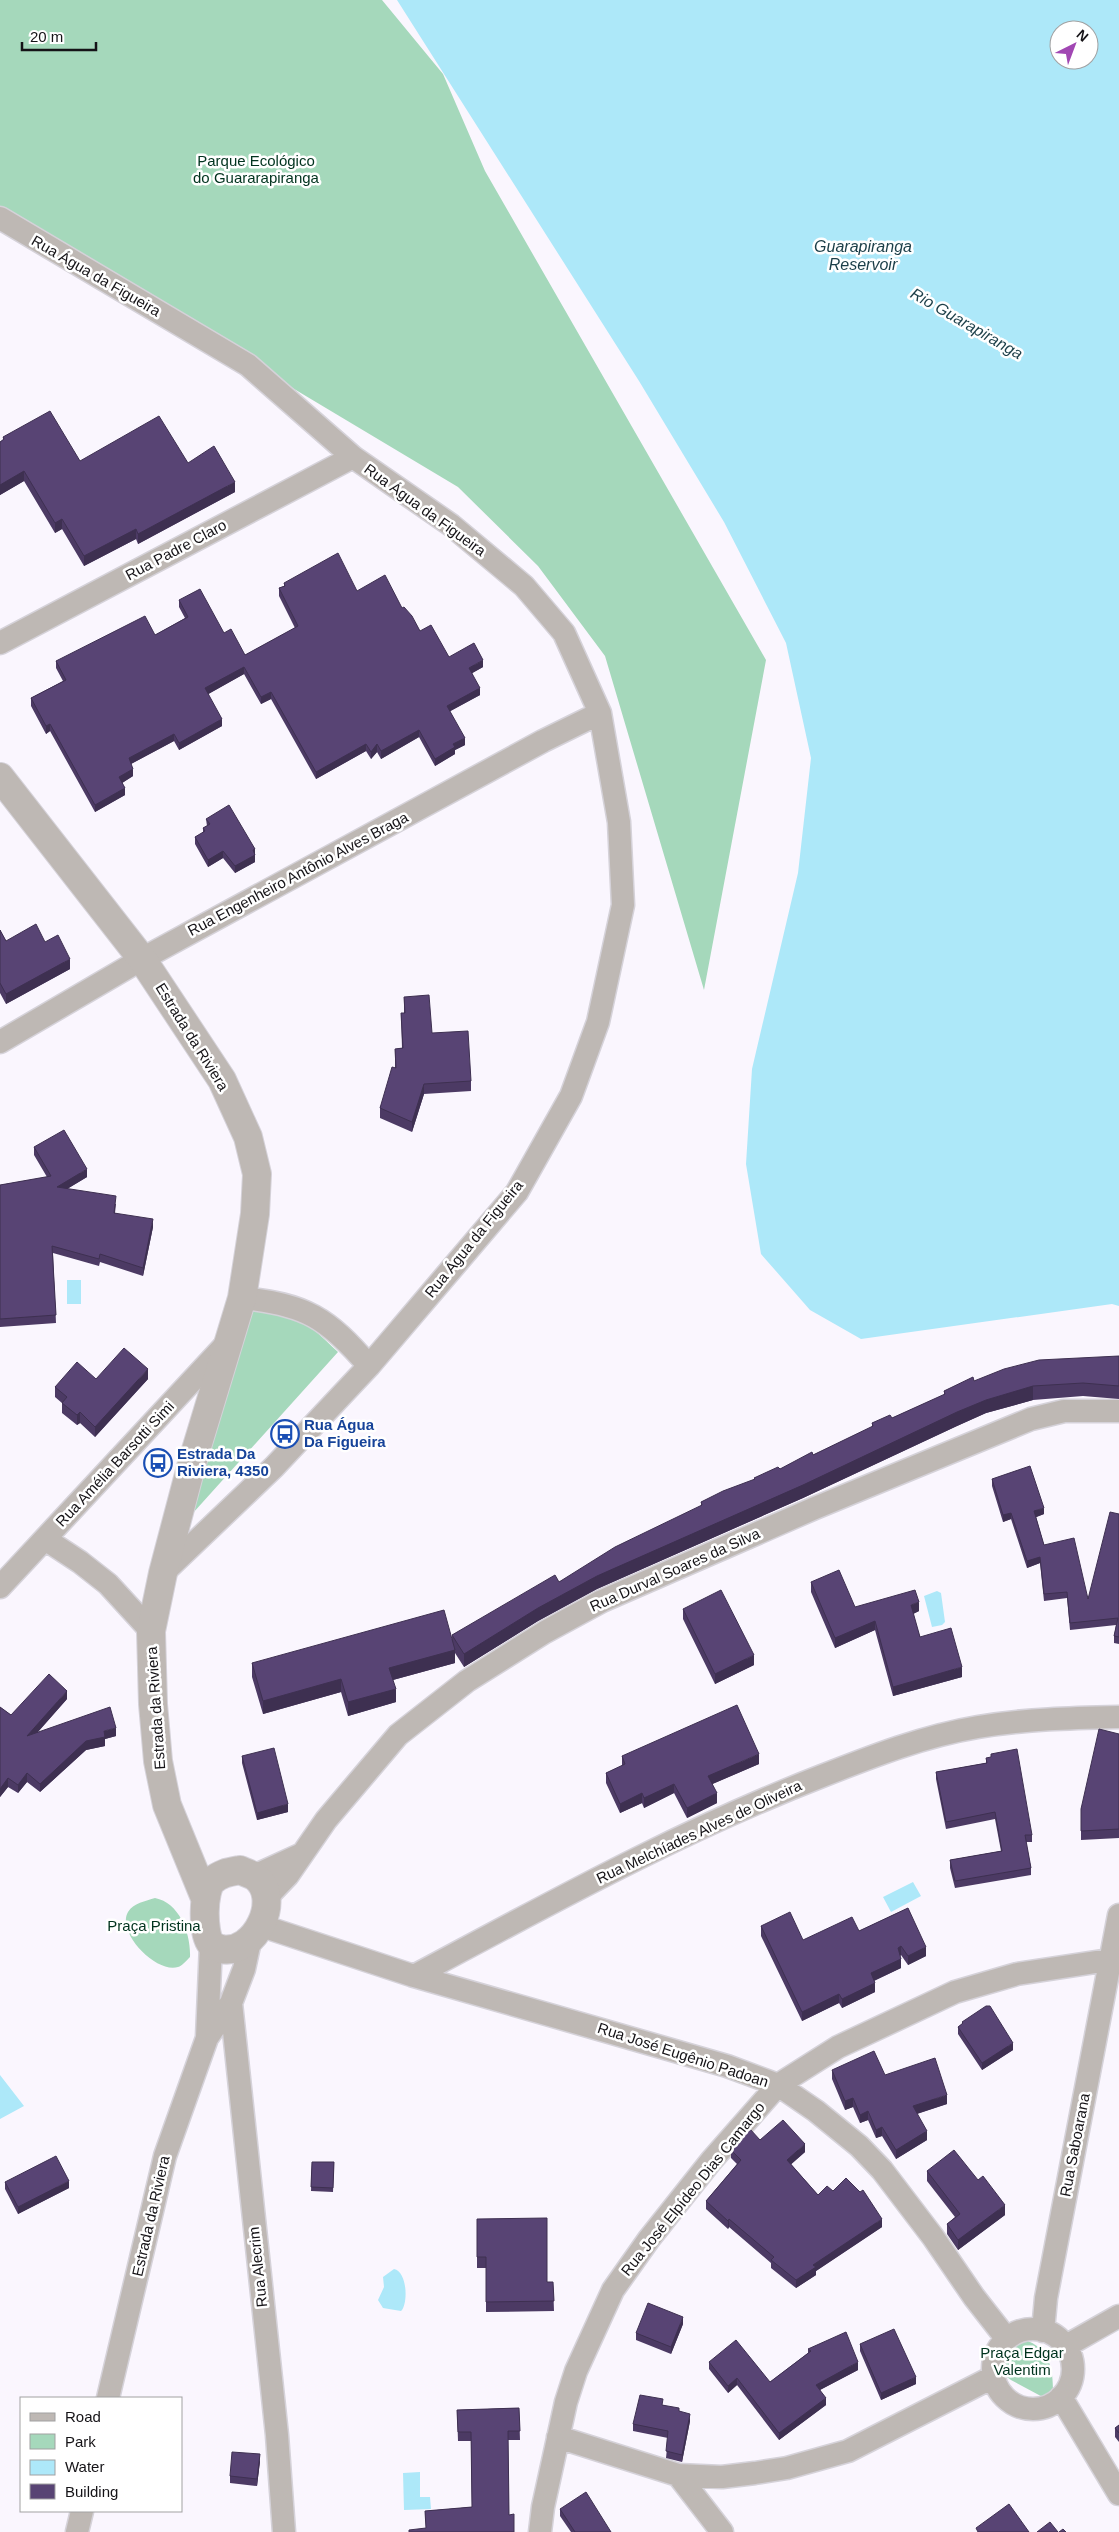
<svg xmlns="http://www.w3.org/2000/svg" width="1119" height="2532" viewBox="0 0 1119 2532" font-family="Helvetica,sans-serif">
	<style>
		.green { fill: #a5d8bb }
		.water { fill: #ade8f9; fill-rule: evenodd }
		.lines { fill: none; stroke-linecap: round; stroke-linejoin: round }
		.minor-casing { stroke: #d5d2d9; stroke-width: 25 }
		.tertiary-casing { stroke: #d5d2d9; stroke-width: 30 }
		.minor { stroke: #beb8b4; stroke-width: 22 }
		.tertiary { stroke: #beb8b4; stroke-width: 28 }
		.wall { fill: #4c3a64 }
		.shaded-wall { fill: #3e3051 }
		.building { fill: #584474; stroke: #3e3051 }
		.labels { text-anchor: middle; stroke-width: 5; stroke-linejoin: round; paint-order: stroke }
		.park-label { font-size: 15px; fill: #00331e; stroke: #fff }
		.street-label { font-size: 15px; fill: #151317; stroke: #fff }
		.transit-label { font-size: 15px; font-weight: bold; fill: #164399; stroke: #fff; text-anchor: start }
		.water-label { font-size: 16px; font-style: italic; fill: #1b3e48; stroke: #fff }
	</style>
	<rect width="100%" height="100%" fill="#faf6fe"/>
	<path class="green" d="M0,0H382L443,74L485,171L766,660L704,990L605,656L538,566L458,487L0,213Z
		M249,1304C294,1310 306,1321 338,1352L184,1523Z
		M155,1898C180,1903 191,1934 190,1957C187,1960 182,1966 178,1967C157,1974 116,1933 128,1912C133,1903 146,1901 155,1898Z
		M1020,2339C1052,2345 1055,2375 1052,2402L1011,2380L996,2369L999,2354L1005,2343Z"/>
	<path class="water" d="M397,0H1119V1306L1112,1304L861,1339L810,1310L761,1254L746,1164L752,1069L798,873L811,758L786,643L724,522L639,381ZM1059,30H1089V60H1059Z
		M67,1280H81V1304H67Z
		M937,1591L941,1593L945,1622L942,1625L932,1627L924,1596Z
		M913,1882L921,1896L891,1912L883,1897Z
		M0,2075L24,2106L0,2119Z
		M394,2269C408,2272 408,2305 401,2311L383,2308L378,2300L384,2287L383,2277Z
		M420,2472V2497H430L431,2509L404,2510L403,2473Z"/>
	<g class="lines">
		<defs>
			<path id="minor" d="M0,218L248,365L353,457L451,525L524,586L564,633L600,713L619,822L623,905L598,1022L571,1096L517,1192L369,1366L274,1467L163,1573
				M0,643L353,457
				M0,1042L142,959L543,741L600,713
				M242,1298C305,1304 328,1318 369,1366
				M45,1539L80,1562L108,1584L151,1631
				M0,1587L229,1341
				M254,1876L302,1854
				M267,1897L288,1875L326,1820L398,1735L467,1681L545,1632L602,1601L815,1508L1031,1419L1064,1411H1119
				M259,1925L414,1976L727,2066L778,2085L816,2111L859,2146L882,2170L933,2237L974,2297L1006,2338
				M414,1976C547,1905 680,1831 822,1776C873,1756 924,1736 978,1727C1025,1719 1072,1718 1119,1717
				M231,2003L277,2435L284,2532
				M207,2037L211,1944
				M993 2369a40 40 0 1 1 80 0a40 40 0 1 1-80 0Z
				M1043,2331L1046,2298L1119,1915
				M1066,2346L1119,2316
				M1061,2397L1119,2494
				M108,2398L165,2156L207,2038L231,2003L244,1969L250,1941
				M558,2437L678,2475L722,2477L755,2473L787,2468L848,2451L993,2377
				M678,2475L722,2532
				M77,2532L82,2511
				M540,2532L543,2507L566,2402L576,2371L613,2290L649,2239L711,2161L778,2085L838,2047L955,1992L1017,1974L1109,1960H1119"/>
			<path id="tertiary" d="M0,777L142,959L222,1080L248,1137L257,1174L255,1214L242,1298L192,1463L163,1573L151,1631L153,1704L158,1761L167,1805L205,1898
				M240,1870C244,1872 250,1874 254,1876C284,1897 255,1956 221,1949C218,1948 212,1946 211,1944C202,1933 203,1890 212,1881C221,1873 229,1872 240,1870Z"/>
		</defs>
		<use href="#minor" class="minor-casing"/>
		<use href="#tertiary" class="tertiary-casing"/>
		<use href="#minor" class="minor"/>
		<use href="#tertiary" class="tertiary"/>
	</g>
	<path class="wall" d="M3,437L80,461L188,463L235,492L138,544L136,539L84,566L62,529L55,533L24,481L0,495V442L3,440Z
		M284,583L357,591L402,608L420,631L449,657L483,667L472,673L480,695L450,711L465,745L455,750V754L435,766L419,737L381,759L377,752L371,759L366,751L316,779L271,699L261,704L244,674L208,694L222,726L179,750L174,741L131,764L133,776L122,783L125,795L95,812L50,731L46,734L31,706V698L63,681L56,668V661L155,635L185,618L179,607V600L224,633L245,655L295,628L279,596V588L284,586Z
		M206,819L255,849V862L235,873L223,858L208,867L195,844V837L203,833V828L207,826Z
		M0,930L6,941L45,942L70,969L6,1004L0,993Z
		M404,997L432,1033L471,1081V1091L424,1094L412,1132L380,1118V1108L395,1068V1049L402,1048L401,1013H404Z
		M34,1147L87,1177L67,1189L116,1204L115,1213L153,1227L143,1276L100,1262L99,1266L53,1253L56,1323L0,1327V1185L47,1177L34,1155Z
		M1119,1356V1399L1083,1396L1033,1400L986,1413L957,1426L803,1498L597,1589L538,1621L464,1667L455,1653V1663L393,1680L396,1702L348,1716L341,1692L263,1714L252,1677V1663L452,1639V1635L559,1582L701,1506V1502L754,1480V1478L780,1469L813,1455L872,1427V1423L892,1418L944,1395V1391L974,1381Z
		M96,1379H148L95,1437L80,1423L77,1425L62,1413V1403L55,1397V1387Z
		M992,1479L1044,1514L1036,1517L1044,1545L1088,1599L1119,1514V1644L1114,1643V1636L1116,1625L1070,1630L1067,1598L1044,1601L1040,1563L1027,1568L1011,1519L1003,1522L992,1486Z
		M811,1582L855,1607L919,1611L913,1614L920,1637L962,1677L893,1696L875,1630L835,1648L811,1592Z
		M683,1609L754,1665L715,1684L683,1619Z
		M67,1699L38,1732L116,1736L105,1739V1746L86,1750L40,1792L27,1782L18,1793L8,1787L0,1797V1707L11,1715Z
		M1119,1734V1838L1081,1840V1809Z
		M242,1756L288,1812L257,1820L242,1763Z
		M622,1756L759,1764L712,1784L717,1803L687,1818L674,1793L644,1808L642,1803L620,1813L606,1783V1773L622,1766Z
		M986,1758L1032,1835V1842H1026L1031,1868V1875L955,1888L950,1868V1860L1001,1851L995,1819L946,1829L936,1779V1772L986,1763Z
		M908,1908L926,1956L908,1965L901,1955L900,1956L901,1968L874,1981L875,1992L842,2008L839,2003L802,2021L761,1936V1926L803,1940L859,1931Z
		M962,2022L1013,2050L982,2070L958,2034V2027L962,2024Z
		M832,2070L885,2075L947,2104L917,2114L927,2140L896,2159L882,2136L876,2138L868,2120L860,2123L853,2107L845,2110L832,2079Z
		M760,2140L805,2152L791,2164L818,2195L833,2191L882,2227L816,2271V2275L796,2288L771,2268V2263L729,2227L728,2229L706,2209V2201L737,2164L731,2158V2150Z
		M312,2162H334L333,2192L311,2191Z
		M927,2171L1005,2215L958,2250L947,2234V2224L955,2217L927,2181Z
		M5,2182L69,2188L18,2214L5,2189Z
		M477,2219L547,2282H553L554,2311L486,2312V2268H477Z
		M683,2324L671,2354L636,2340V2333Z
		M860,2344L916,2384L881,2400L860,2351Z
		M808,2349L858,2370L820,2390L826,2405L779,2440L737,2385L728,2393L709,2369V2362L770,2382L808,2353Z
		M663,2405L679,2411L690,2421L682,2462L666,2458L668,2438L633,2431V2424Z
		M519,2408L520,2440H508L509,2515L426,2528L425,2511L472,2507L471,2441H458L457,2410Z
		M1119,2425V2442L1115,2437V2428Z
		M260,2461L257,2486L230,2483V2476Z
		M560,2509L611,2532H571L560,2516Z"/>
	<path class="shaded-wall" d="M24,471V481L0,495V485Z
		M235,482V492L138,544V534Z
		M62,519V529L55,533V523Z
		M136,529V539L84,566V556Z
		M483,660V667L469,675V668Z
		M244,667V674L205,696V688Z
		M480,688V695L447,713V706Z
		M271,692V699L261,704V697Z
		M222,719V726L179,750V743Z
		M50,724V731L46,734V726Z
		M419,730V737L381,759V751Z
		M174,734V741L129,765V758Z
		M465,738V745L455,750V754L435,766V759L453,744Z
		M366,744V751L316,779V772Z
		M377,744V752L371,759V752Z
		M133,769V776L119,785V777Z
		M125,788V795L95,812V805Z
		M255,849V862L235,873V866Z
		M223,851V858L208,867V860Z
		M70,959V969L6,1004V994Z
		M424,1084V1094L412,1132V1122Z
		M87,1169V1177L57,1195V1187Z
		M153,1219V1227L143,1276V1268Z
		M148,1369V1379L95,1437V1427Z
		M1033,1386V1400L986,1413L957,1426L803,1498L597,1589L538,1621L464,1667V1654L538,1608L597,1576L957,1412L986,1400Z
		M80,1412V1423L77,1425V1415Z
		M1044,1508V1514L1034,1518V1511Z
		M1011,1513V1519L1003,1522V1515Z
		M1040,1557V1563L1027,1568V1561Z
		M919,1602V1611L911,1615V1605Z
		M875,1621V1630L835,1648V1638Z
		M455,1650V1663L389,1681V1668Z
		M754,1655V1665L715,1684V1674Z
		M962,1667V1677L893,1696V1687Z
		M341,1679V1692L263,1714V1701Z
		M396,1689V1702L348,1716V1702Z
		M67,1691V1699L27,1744V1736Z
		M116,1728V1736L105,1739V1746L86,1750L40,1792V1784L86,1741L104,1731Z
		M759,1754V1764L708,1786V1776Z
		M27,1773V1782L18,1793V1785Z
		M8,1778V1787L0,1797V1789Z
		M674,1784V1793L644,1808V1798Z
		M642,1793V1803L620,1813V1804Z
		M717,1793V1803L687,1818V1808Z
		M288,1804V1812L257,1820V1813Z
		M901,1946V1955L898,1957V1948Z
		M926,1947V1956L908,1965V1956Z
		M901,1959V1968L871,1982V1973Z
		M875,1983V1992L842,2008V1999Z
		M839,1994V2003L802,2021V2012Z
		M1013,2043V2050L982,2070V2063Z
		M947,2095V2104L913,2115V2106Z
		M853,2098V2107L845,2110V2101Z
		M868,2111V2120L860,2123V2115Z
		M882,2127V2136L876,2138V2130Z
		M927,2131V2140L896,2159V2150Z
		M805,2144V2152L787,2168V2160Z
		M69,2181V2188L18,2214V2207Z
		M1005,2205V2215L958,2250V2240Z
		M729,2219V2227L728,2229V2221Z
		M882,2219V2227L816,2271V2275L796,2288V2280L813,2265Z
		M683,2317V2324L671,2354V2347Z
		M858,2362V2370L816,2392V2385Z
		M916,2377V2384L881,2400V2393Z
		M737,2378V2385L728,2393V2386Z
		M826,2398V2405L779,2440V2433Z
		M690,2414V2421L682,2462V2455Z
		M260,2454V2461L257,2486V2479Z"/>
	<path class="building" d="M50,411L80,461L159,416L188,463L214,446L235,482L138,534L136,529L84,556L62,519L55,523L24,471L0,485V442L4,439L3,437Z
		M338,553L357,591L385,575L402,608L404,607L412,616L420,631L431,625L449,657L474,643L483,660L469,668L480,688L447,706L465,738L453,744L455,747L435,759L419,730L381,751L377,744L371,752L366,744L316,772L271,692L261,697L244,667L205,688L222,719L179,743L174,734L129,758L133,769L119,777L125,788L95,805L50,724L46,726L31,698L66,680L56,661L145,616L155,635L188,617L179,600L200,589L224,633L231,629L245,655L298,626L279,588L285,586L284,583Z
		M229,805L255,849L253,850L255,855L235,866L223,851L208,860L195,837L205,831L203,828L210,824L206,819Z
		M36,924L45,942L58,935L70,959L6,994L0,983V930L6,941Z
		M429,995L432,1033L468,1031L471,1081L424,1084L412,1122L380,1108L392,1067L396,1068L395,1049L403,1048L401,1013H405L404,997Z
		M64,1130L87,1169L57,1187L116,1196L114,1213L153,1219L143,1268L100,1254L99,1259L52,1246L56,1315L0,1319V1185L51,1176L34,1147Z
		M124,1348L148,1369L95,1427L80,1412L77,1415L62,1403L67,1397L55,1387L77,1362L96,1379Z
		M1119,1356V1386L1083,1383L1033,1386L986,1400L957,1412L803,1485L597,1576L538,1608L464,1654L452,1635L555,1575L559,1582L615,1547L702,1505L701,1502L723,1491L755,1479L754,1478L778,1467L780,1469L812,1452L813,1455L873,1426L872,1423L890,1415L892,1418L945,1394L944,1391L973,1377L974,1381L1004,1369L1039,1360Z
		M1030,1466L1044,1508L1034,1511L1044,1545L1074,1538L1088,1599L1110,1512L1119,1514V1637L1114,1636L1118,1618L1070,1623L1067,1592L1044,1594L1040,1557L1027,1561L1011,1513L1003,1515L992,1479Z
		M839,1570L855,1607L915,1590L919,1602L911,1605L920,1637L951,1628L962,1667L893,1687L875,1621L835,1638L811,1582Z
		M721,1590L754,1655L715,1674L683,1609Z
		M444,1610L455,1650L389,1668L396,1689L348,1702L341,1679L263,1701L252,1663Z
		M49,1674L67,1691L27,1736L110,1707L116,1728L104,1731L105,1737L86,1741L40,1784L27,1773L18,1785L8,1778L0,1789V1707L11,1715Z
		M737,1705L759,1754L708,1776L717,1793L687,1808L674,1784L644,1798L642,1793L620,1804L606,1773L625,1764L622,1756Z
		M1099,1729L1119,1734V1829L1081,1831V1809Z
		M274,1748L288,1804L257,1813L242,1756Z
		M1017,1749L1032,1835H1025L1031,1868L955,1881L950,1860L1002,1851L995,1812L946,1822L936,1772L987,1763L986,1758L991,1757V1754Z
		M908,1908L926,1947L908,1956L901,1946L898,1948L901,1959L871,1973L875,1983L842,1999L839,1994L802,2012L761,1926L790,1912L803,1940L852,1917L859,1931Z
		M986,2006H990L1013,2043L982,2063L958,2027L963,2023L962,2022Z
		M874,2051L885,2075L935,2058L947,2095L913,2106L927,2131L896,2150L882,2127L876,2130L868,2111L860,2115L853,2098L845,2101L832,2070Z
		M783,2120L805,2144L787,2160L818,2195L827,2186L833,2191L846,2178L860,2192L863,2190L882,2219L813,2265L816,2267L796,2280L771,2260L774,2257L729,2219L728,2221L706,2201L741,2160L731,2150L750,2129L760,2140Z
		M954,2150L978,2180L983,2176L1005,2205L958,2240L947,2224L960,2214L927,2171Z
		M56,2156L69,2181L18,2207L5,2182Z
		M312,2162H334L333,2188L311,2187Z
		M547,2218V2282H553L554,2301L486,2302V2257H477V2219Z
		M648,2303L683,2317L671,2347L636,2333Z
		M894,2329L916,2377L881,2393L860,2344Z
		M846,2332L858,2362L816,2385L826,2398L779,2433L737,2378L728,2386L709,2362L736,2340L770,2382L811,2351L808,2349Z
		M640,2395L663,2399L662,2405L679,2408V2411L690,2414L682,2455L666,2451L668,2431L633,2424Z
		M519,2408L520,2431H508L509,2515L514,2514V2532H409V2530L426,2528L425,2511L472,2507L471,2432H458L457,2410Z
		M1119,2425V2433L1115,2428Z
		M232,2452L260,2454L257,2479L230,2476Z
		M586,2492L611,2532H575L560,2509Z
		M1009,2504L1029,2532H978L976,2528Z
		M1050,2522L1058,2532H1037Z
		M1063,2529L1066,2532H1059Z"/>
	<defs>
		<symbol id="bus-ring" viewBox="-11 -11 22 22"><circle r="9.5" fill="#fff" stroke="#1a4fb4" stroke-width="1.5"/><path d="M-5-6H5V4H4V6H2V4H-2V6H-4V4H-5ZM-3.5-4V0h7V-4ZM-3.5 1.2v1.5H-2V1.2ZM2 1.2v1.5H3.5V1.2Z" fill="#1a4fb4"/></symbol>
	</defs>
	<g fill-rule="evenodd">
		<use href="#bus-ring" x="269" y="1418" width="32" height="32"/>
		<use href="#bus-ring" x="142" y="1447" width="32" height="32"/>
	</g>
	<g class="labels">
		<g class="park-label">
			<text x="256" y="166">Parque Ecológico<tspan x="256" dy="17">do Guararapiranga</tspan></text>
			<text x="154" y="1931">Praça Pristina</text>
			<text x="1022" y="2358">Praça Edgar<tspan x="1022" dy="17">Valentim</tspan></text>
		</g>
		<g class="street-label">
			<text transform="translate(96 276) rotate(30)" y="5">Rua Água da Figueira</text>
			<text transform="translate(425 510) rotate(36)" y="5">Rua Água da Figueira</text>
			<text transform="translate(176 550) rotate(-28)" y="5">Rua Padre Claro</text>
			<text transform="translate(298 874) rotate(-28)" y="5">Rua Engenheiro Antônio Alves Braga</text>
			<text transform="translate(192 1037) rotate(58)" y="5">Estrada da Riviera</text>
			<text transform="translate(474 1239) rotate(-51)" y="5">Rua Água da Figueira</text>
			<text transform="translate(115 1464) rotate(-47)" y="5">Rua Amélia Barsotti Simi</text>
			<text transform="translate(675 1570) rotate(-24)" y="5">Rua Durval Soares da Silva</text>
			<text transform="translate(156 1708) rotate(-94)" y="5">Estrada da Riviera</text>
			<text transform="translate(699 1832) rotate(-25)" y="5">Rua Melchíades Alves de Oliveira</text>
			<text transform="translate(683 2055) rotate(18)" y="5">Rua José Eugênio Padoan</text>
			<text transform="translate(1075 2145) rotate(-79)" y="5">Rua Saboarana</text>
			<text transform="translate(693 2189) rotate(-51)" y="5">Rua José Elpídeo Dias Camargo</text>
			<text transform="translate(151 2216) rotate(-77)" y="5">Estrada da Riviera</text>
			<text transform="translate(258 2267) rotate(-96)" y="5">Rua Alecrim</text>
		</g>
		<g class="transit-label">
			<text x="304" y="1430">Rua Água<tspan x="304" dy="17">Da Figueira</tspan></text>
			<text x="177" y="1459">Estrada Da<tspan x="177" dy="17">Riviera, 4350</tspan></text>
		</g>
		<g class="water-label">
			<text x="863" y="252">Guarapiranga<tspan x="863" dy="18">Reservoir</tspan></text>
			<text transform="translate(967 323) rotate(30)" y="6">Rio Guarapiranga</text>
		</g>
	</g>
	<rect x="20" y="2397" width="162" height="115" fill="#ffffff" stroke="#a1a1a2"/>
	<rect x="30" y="2413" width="25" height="8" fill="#beb8b4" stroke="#a1a1a2"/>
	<text x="65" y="2422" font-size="15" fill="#151317">Road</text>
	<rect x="30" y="2434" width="25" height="15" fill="#a5d8bb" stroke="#a1a1a2"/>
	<text x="65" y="2447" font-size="15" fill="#151317">Park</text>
	<rect x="30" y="2460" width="25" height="15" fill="#ade8f9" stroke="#a1a1a2"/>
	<text x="65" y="2472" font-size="15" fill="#151317">Water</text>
	<rect x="30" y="2484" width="25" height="15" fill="#584474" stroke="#a1a1a2"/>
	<text x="65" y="2497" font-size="15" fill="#151317">Building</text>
	<g transform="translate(1074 45) rotate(42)"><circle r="24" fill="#ffffff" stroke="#a1a1a2"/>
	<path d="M0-4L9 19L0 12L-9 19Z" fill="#a147b3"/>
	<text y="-8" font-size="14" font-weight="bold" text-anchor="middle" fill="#151317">N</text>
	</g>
	<path d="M22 42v8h74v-8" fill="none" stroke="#151317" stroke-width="2.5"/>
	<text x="30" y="42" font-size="15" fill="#151317" stroke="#ffffff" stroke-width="4" paint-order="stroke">20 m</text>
</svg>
